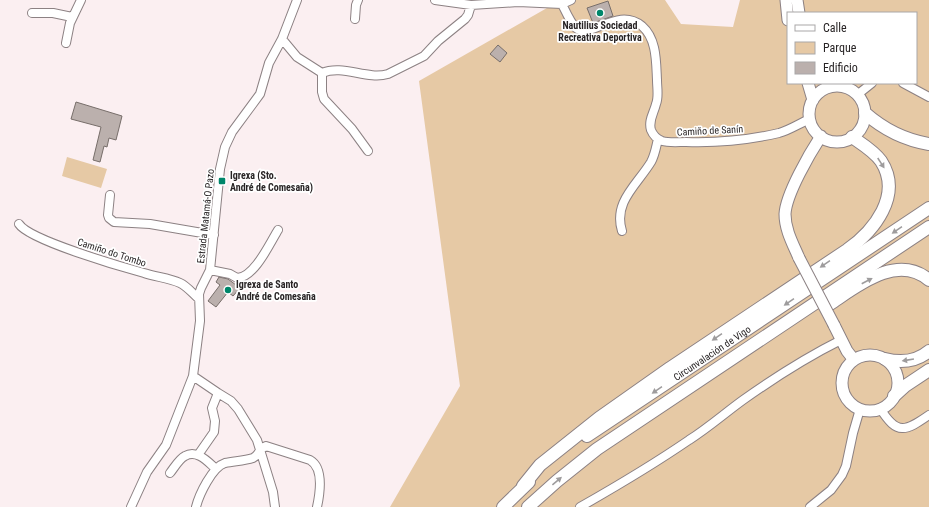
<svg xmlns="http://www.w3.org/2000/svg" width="929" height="507" viewBox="0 0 929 507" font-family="'Roboto Condensed',sans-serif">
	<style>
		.green { fill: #e6c9a5; fill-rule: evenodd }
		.building { fill: #bbb0ad; stroke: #776e6a }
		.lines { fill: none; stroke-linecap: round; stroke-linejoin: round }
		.minor-casing { stroke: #8c8183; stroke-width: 10 }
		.major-casing { stroke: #8c8183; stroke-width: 13 }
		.highway-casing { stroke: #8c8183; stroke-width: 14 }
		.minor { stroke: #fff; stroke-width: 8 }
		.major { stroke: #fff; stroke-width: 11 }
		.highway { stroke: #fff; stroke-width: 12 }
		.major-bridge-casing { stroke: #8c8183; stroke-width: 13; stroke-linecap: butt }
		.major-bridge { stroke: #fff; stroke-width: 11 }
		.oneway { fill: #9e9c9d }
		.poi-dot { fill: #00866a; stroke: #fff; stroke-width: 1.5 }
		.labels { text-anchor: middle; stroke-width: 3.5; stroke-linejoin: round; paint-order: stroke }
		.poi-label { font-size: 10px; font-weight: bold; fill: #282425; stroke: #fff; text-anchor: start }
		.street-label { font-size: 10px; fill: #282425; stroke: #fff }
	</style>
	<rect width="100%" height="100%" fill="#fbeff1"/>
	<path class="green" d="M561,0H665L681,24L733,27L740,0H929V507H390L460,386L419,81ZM788,13H916V83H788Z
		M67,157L107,169L101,188L62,176Z"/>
	<path class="building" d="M608,1L613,16L593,23L587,8Z
		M498,45L507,53L500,62L490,54Z
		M76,102L122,116L116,140L109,138L107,147L104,146L100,162L93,160L101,127L71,119Z
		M219,277L228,279L240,288L233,296L228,292L216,307L208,301L220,285L216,282Z"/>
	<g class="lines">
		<defs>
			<path id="minor" d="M435,0L471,5L518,2L562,4L571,0
				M562,4C566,12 570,22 576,28C592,40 617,6 642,26C657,39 656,62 657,80C657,88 659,97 656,104C654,113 648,120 651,130C653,135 657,139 662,141C669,143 678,142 686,142C717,143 749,140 779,133C790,130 800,123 810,119
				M32,13H53L72,17
				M355,19L356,5L358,0
				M282,39L297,57L322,73V92L324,99L352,129L368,151
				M66,43L70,23L81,0
				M322,73C343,64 366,80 388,74L424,56L438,41L465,19L468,15L471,5
				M903,83L929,97
				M857,95L872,83
				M110,195L108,215L109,218L114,222L150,224L214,235
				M19,224C29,240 122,267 144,273C156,277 169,278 180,283C187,286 193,294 199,299
				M622,231C613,202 637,185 651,162C655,155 656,147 658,139
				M210,270L230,274L237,278C254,278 270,243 278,230
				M193,376L218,393L231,401L238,409L257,440L273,492L275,507
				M880,408C897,436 906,431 929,415
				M198,455L214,432L215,421L212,408L218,393
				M170,473C174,468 179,459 185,456C197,449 208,462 216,469
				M131,507L147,472L166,445L193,376L200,321L199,294L201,288L210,270L220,169L225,147L232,132L260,94L269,63L282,39L297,0
				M196,507C199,495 212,467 225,463C234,461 244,461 253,458C259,455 260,448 266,446L310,460C324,468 320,493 317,507
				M580,507C617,486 654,464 689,440C708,428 725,413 743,400C774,378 807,357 841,340
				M810,507L831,490L842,475L846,466L853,433L860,409"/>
			<path id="major" d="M786,0L788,20
				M797,0L799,13
				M808,83L813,100
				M809 114a28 28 0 1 1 56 0a28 28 0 1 1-56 0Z
				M799,258C793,244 785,230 785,214C786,194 810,153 821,136
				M834,325L847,351L854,360
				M842 383a28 28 0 1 1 56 0a28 28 0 1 1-56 0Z"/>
			<g id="highway">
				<path d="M865,113C882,128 905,140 929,144"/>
				<path d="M830,304C857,286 897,253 929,280"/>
				<path d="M885,359C901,363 916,362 929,351"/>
				<path d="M894,396L905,386L929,370"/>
				<path id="s1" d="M587,436L929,208"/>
				<path d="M523,486L540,465L599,418L670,368L847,250C874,231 903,195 881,161C874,151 862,144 852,137"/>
				<path d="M503,507L529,482"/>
				<path d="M528,507L557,481L597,449L929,227"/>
			</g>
		</defs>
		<use href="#minor" class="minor-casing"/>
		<use href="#major" class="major-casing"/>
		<use href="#highway" class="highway-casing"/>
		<use href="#minor" class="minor"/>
		<use href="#major" class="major"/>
		<use href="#highway" class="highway"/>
		<defs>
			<path id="major-bridge" d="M799,258L834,325"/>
		</defs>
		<use href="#major-bridge" class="major-bridge-casing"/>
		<use href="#major-bridge" class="major-bridge"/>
	</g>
	<defs><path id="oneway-solid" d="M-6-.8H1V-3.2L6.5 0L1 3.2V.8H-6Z"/></defs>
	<g class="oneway">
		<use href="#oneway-solid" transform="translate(881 163) rotate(57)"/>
		<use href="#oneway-solid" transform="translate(897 230) rotate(146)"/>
		<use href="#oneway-solid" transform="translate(825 264) rotate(146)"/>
		<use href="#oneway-solid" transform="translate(867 281) rotate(-28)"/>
		<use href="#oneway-solid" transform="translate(789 302) rotate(146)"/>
		<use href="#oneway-solid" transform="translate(717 337) rotate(146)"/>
		<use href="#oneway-solid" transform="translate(908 360) rotate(171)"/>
		<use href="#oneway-solid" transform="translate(657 390) rotate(146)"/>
		<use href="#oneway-solid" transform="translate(557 481) rotate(-40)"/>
	</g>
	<g class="poi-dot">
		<circle cx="600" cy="13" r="4"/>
		<rect x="218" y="177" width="8" height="8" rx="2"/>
		<circle cx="228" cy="290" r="4"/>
	</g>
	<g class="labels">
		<g class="poi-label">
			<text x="600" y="29" text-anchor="middle">Nautilius Sociedad<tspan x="600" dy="12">Recreativa Deportiva</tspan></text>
			<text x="230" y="179">Igrexa (Sto.<tspan x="230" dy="12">André de Comesaña)</tspan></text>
			<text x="236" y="288">Igrexa de Santo<tspan x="236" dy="12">André de Comesaña</tspan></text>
		</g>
		<g class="street-label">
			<text transform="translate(710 130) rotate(-3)" y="4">Camiño de Sanín</text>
			<text transform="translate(205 216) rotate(-84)" y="4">Estrada Matamá-O Pazo</text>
			<text transform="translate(112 252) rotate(18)" y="4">Camiño do Tombo</text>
			<text dy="4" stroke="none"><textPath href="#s1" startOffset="150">Circunvalación de Vigo</textPath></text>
		</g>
	</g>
	<rect x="787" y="12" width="130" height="72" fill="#ffffff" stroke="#a9a7a8"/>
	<rect x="795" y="25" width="20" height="6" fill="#ffffff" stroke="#a9a7a8"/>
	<text x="823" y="32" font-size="12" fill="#282425">Calle</text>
	<rect x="795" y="42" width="20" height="12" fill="#e6c9a5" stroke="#a9a7a8"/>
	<text x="823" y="52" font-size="12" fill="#282425">Parque</text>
	<rect x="795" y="62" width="20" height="12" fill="#bbb0ad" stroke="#a9a7a8"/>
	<text x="823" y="72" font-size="12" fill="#282425">Edificio</text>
</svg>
